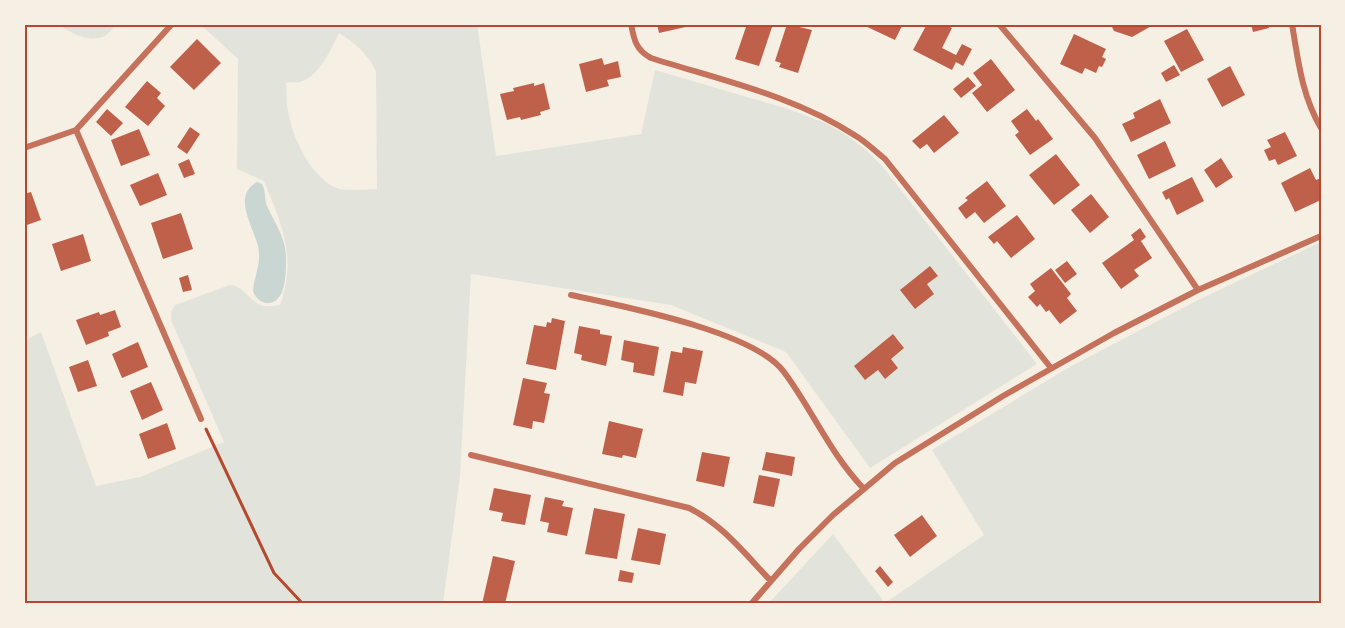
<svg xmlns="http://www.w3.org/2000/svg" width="1345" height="628" viewBox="0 0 1345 628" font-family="Arial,sans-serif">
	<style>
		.green { fill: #e2e4dc; fill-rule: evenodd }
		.water { fill: #c9d6d2 }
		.building { fill: #bf614a }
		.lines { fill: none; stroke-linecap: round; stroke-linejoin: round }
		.path { stroke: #b5482f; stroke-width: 3 }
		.minor { stroke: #c5725c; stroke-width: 6 }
		.neatline { fill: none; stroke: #b5482f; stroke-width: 2 }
	</style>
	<rect width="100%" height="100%" fill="#f6efe4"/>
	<path class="green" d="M58,24H117C113,28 108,35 103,37C86,42 71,33 58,24Z
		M200,24H477L496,156L641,134L655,70L788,109L823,122L845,134L866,150L883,167L1037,364L870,468L786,352L671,305L471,274L460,476L443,604H24V341L41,332L96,486L140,477L224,442L171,320V312L175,305L230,285C245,286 250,303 264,306C269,307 275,305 280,305C297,258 282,225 264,181L237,169L238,59ZM339,33C355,43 368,54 376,71L377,189C366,189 351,191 340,189C312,181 292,137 288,111C286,102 287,92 286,83C290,82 296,83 300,82C319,77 331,49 339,33Z
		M1321,242V604H768L833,534L885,603L984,535L932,450L1073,365L1198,300Z"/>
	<path class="water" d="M257,182L262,184C266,191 264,199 267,206C275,224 286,237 286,258C286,271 287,305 266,303C260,302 255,297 253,291C254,278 260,266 259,253C258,231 229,198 257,182Z"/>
	<path class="building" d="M657,24H690V26L659,33Z
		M747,24H773L759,66L735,59Z
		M787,24L812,30L798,73L779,67L781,63L775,61Z
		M861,24H903L895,40Z
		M927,24H944L952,28L942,48L956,55L962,44L972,49L963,66L956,62L952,70L913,50Z
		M1117,24H1155L1132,37L1114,31L1112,27Z
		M1251,24H1268L1269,28L1253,32Z
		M1187,29L1204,60L1181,72L1164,41Z
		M1074,34L1106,49L1102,57L1106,59L1102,67L1099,66L1096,73L1085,68L1082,74L1060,64Z
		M197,39L221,63L194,90L170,67Z
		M602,58L604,65L618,61L621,77L607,80L609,86L586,92L579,64Z
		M991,59L1015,90L987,112L972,93L982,85L973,73Z
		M1174,65L1180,75L1166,82L1161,73Z
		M1230,66L1245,95L1222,107L1207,79Z
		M968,77L976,86L961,98L953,89Z
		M147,81L161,93L157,98L165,106L148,126L125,107Z
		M534,83V86L544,83L550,109L540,112L541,115L521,120L520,117L507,120L500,94L514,91L513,88Z
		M1160,99L1171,123L1131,142L1122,124L1135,118L1133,113Z
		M107,109L123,123L111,136L96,122Z
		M1027,109L1036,121L1038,119L1053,139L1030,155L1015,135L1019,132L1011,121Z
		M944,115L959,133L934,153L927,144L920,149L912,141Z
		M190,127L200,134L187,154L177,147Z
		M139,129L150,155L121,166L111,140Z
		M1285,132L1297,156L1278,165L1275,159L1269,161L1264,150L1271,147L1267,140Z
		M1165,141L1176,166L1149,179L1137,155Z
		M1056,154L1080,185L1054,205L1029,175Z
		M1221,158L1233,177L1216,188L1204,170Z
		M189,159L195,174L184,178L178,164Z
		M1310,168L1316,180L1321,178V200L1295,212L1281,183Z
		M158,173L167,195L140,206L130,185Z
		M1192,177L1204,201L1177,215L1169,198L1166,200L1162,192Z
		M987,181L1006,206L984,223L975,212L966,219L958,208L968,200L965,198Z
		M31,192L41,220L24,226V194Z
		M1091,194L1109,217L1090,233L1071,210Z
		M181,213L193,249L163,259L151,223Z
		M1017,215L1035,239L1011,258L997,241L994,244L988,237Z
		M1140,228L1146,237L1141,241L1152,258L1134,270L1139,276L1121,289L1102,263L1134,240L1131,235Z
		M83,234L91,261L61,271L52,244Z
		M1067,261L1077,274L1065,283L1055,270Z
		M930,266L938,276L927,284L934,294L915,309L900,290Z
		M1051,268L1071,294L1067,298L1077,311L1060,324L1049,310L1046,312L1040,304L1037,307L1028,297L1035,291L1030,284Z
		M188,275L192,290L183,292L179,278Z
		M115,310L121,327L108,332L109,336L86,345L76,320L99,312L100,315Z
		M552,318L565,321L556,370L526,364L534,325L546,327L547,322L551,323Z
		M579,326L600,330V334L612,336L606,366L581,360L582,355L574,353Z
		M893,334L904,348L891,359L898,368L885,379L878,370L865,380L854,366Z
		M624,340L659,347L654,376L633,372L634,363L621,360Z
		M138,342L148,367L122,378L112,354Z
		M683,347L703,351L696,384L685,382L683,396L663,392L671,351L682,353Z
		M88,360L97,386L78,392L69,367Z
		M523,378L547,383L544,393L550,394L544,423L533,421L532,429L513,425Z
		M151,382L163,410L142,420L130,391Z
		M609,421L643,429L636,458L623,455L622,458L602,454Z
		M167,423L176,449L148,459L139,434Z
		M702,452L730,457L724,487L696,481Z
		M766,452L795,457L792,476L762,470Z
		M759,475L780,479L774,507L753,503Z
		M494,488L531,495L525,525L501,521L503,513L489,510Z
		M545,497L564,501L562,506L573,508L567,536L547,532L549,523L540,521Z
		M594,508L625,514L617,559L585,554Z
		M922,515L937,536L910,557L894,535Z
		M638,528L666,534L660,565L631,560Z
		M493,556L515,561L505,604H482Z
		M880,566L893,582L888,587L875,571Z
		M620,570L634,573L632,583L618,581Z"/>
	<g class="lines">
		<path class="path" d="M206,429L274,573L303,604"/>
		<path class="minor" d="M631,24C634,40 636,50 651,58C720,80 795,96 856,136C866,142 875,151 885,159L1051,368
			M999,24L1095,138L1198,290
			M1292,24C1298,60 1302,96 1321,128
			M76,130L201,419
			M24,148L76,130L172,24
			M571,295C621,306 754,331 784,372C813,411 829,452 864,489
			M471,455L689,508C722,524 745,554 770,580
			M751,604L799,549L833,515L895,463L1003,396L1114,333L1198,290L1321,236"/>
	</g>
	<rect width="1345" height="628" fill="none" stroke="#f6efe4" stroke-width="51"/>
	<rect x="26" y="26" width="1294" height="576" class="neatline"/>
</svg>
